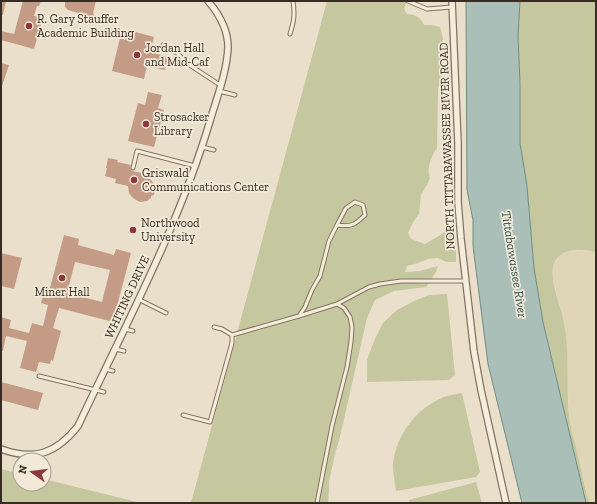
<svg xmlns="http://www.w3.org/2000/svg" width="597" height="504" viewBox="0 0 597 504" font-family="'Zilla Slab',serif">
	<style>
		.farmland { fill: #dfd6b8 }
		.green { fill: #c5c79f }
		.water { fill: #aabfb8; stroke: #718d84 }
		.building { fill: #c49b84; fill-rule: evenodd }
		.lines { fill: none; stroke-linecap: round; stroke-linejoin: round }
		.service-casing { stroke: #857260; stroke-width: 5 }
		.minor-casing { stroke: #857260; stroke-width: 8 }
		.service { stroke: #f5eddc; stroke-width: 3 }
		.minor { stroke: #f5eddc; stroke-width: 5.5 }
		.poi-dot { fill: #8d373c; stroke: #f2e9d9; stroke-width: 1.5 }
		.labels { text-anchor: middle; stroke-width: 3.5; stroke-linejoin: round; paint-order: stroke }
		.poi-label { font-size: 12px; fill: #372b22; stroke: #f2e9d9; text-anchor: start }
		.street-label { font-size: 12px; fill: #372b22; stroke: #f2e9d9 }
		.water-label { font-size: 13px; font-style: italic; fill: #335551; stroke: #f2e9d9 }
	</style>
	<rect width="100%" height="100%" fill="#eadfca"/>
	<path class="farmland" d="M577,249L596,252V503H589L569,419L566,342L563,318L552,275L553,267L556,261L561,254L567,251Z"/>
	<path class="green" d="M327,1H407L404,9L407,14C417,15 420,17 424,25H432L440,27L443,39V58L442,75L438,89L437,148C431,156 426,170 430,178L428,183L421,195L419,214L413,222L408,233L411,239L425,244L442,234L451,227L455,230L456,248V262H446L438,258L428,259L418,263L407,266L405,272L420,271L438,266L436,272L426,287L394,291L375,300L367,318L339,441L336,450L329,481V492L328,503H191Z
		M520,1H596V252C580,248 558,247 553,267C550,280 560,304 563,318C570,350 566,384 569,417C570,427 573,437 576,447C580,466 584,484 589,503H586L543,322L534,268L527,186L520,143V83L518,36Z
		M447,294L455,375L449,380L367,382V360L375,339L383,323L397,310L414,301L429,295Z
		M462,393L480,472L476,477L396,491C395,483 393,474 393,466C395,436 416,408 444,397C450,395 456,394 462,393Z
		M1,469L20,474V484H44V479L141,503H1Z
		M476,482L482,503H410L409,500Z"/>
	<path class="water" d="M466,1H520L518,36L520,83V143L527,186L534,268L543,322L586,503H522L488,364L473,246V220L467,190Z"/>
	<path class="building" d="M1,1H6L3,15H1Z
		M23,1H41L39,6H37L34,16L43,18L34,49L1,40V31L14,34Z
		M65,1H96L93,13L96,18L68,10L65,7Z
		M128,30L154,37L150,52L168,57L165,70L147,66L144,79L112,71L120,38L125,40Z
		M1,63L9,65L2,86H1Z
		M148,92L162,95L158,108L164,110L154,147L128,141L138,103L145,105Z
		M108,158L118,160L117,162L131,165L130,168L132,171L146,174L145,175L151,180L154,184L155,188L154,195L151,196V198L147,201L140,202L136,200L132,197L129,193L128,186L115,183L116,179L105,176L107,168H106Z
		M64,235L79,239L78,245L114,255L116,249L131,253L117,306L121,307L117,323L59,308L53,328L61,331L53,361L51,360L50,364L39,362L36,372L20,368L27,341L6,336L3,351L1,350V317L11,320L9,328L29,333L32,323L43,326L48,305L41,303L45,287L50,288ZM75,262L110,270L102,302L67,293Z
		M1,253L22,258L14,289L1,286Z
		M1,382L43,393L38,410L1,400Z"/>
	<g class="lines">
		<defs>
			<path id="service" d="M408,1L427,9L452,7
				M290,34C294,21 295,15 293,1
				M163,45L177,53L188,64L220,85
				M219,91L235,95
				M202,147L214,150
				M133,168L137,151L195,166
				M138,299L166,313
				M299,316L305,307L312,290L320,276L329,241L337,225C351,227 355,225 365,215L363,205L355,202L346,208L337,225
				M125,329L133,331
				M232,335L299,316L337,304L369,287L380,284L401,281H466
				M115,349L124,351
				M105,369L113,371
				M39,376L104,392
				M183,415L210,422L232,343V335L222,329L214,327
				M317,503L332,426L347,367L351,342L352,327L350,317L344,308L337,304"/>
			<path id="minor" d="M452,1L458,143V202L461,239L474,352L481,390L506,503
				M1,449C34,461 56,454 78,426C125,326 178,228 210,121C217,97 227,72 228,47C228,30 219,14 208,1"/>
		</defs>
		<use href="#service" class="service-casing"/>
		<use href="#minor" class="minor-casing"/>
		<use href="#service" class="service"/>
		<use href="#minor" class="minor"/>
	</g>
	<g class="poi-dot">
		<circle cx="29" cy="26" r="4"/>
		<circle cx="137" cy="55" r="4"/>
		<circle cx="146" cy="124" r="4"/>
		<circle cx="134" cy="180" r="4"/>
		<circle cx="133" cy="230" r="4"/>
		<circle cx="62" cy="278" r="4"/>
	</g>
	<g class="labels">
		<g class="poi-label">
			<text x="37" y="23">R. Gary Stauffer<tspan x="37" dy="14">Academic Building</tspan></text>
			<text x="145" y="52">Jordan Hall<tspan x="145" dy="14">and Mid-Caf</tspan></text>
			<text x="154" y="121">Strosacker<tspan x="154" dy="14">Library</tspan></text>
			<text x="142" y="177">Griswald<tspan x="142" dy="14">Communications Center</tspan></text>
			<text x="141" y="227">Northwood<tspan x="141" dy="14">University</tspan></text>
			<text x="62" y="296" text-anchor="middle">Miner Hall</text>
		</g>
		<g class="street-label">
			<text transform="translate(447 146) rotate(-92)" y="4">NORTH TITTABAWASSEE RIVER ROAD</text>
			<text transform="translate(127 297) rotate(-65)" y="4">WHITING DRIVE</text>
		</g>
		<g class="water-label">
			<text transform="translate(515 264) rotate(81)" y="5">Tittabawassee River</text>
		</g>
	</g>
	<rect width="597" height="504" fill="none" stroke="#372b22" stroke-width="4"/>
	<g transform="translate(32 472) rotate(284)"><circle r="19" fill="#f2e9d9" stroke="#a79d90"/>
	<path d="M0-3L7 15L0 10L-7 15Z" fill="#8d373c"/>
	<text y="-6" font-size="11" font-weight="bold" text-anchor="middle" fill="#372b22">N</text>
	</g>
</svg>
